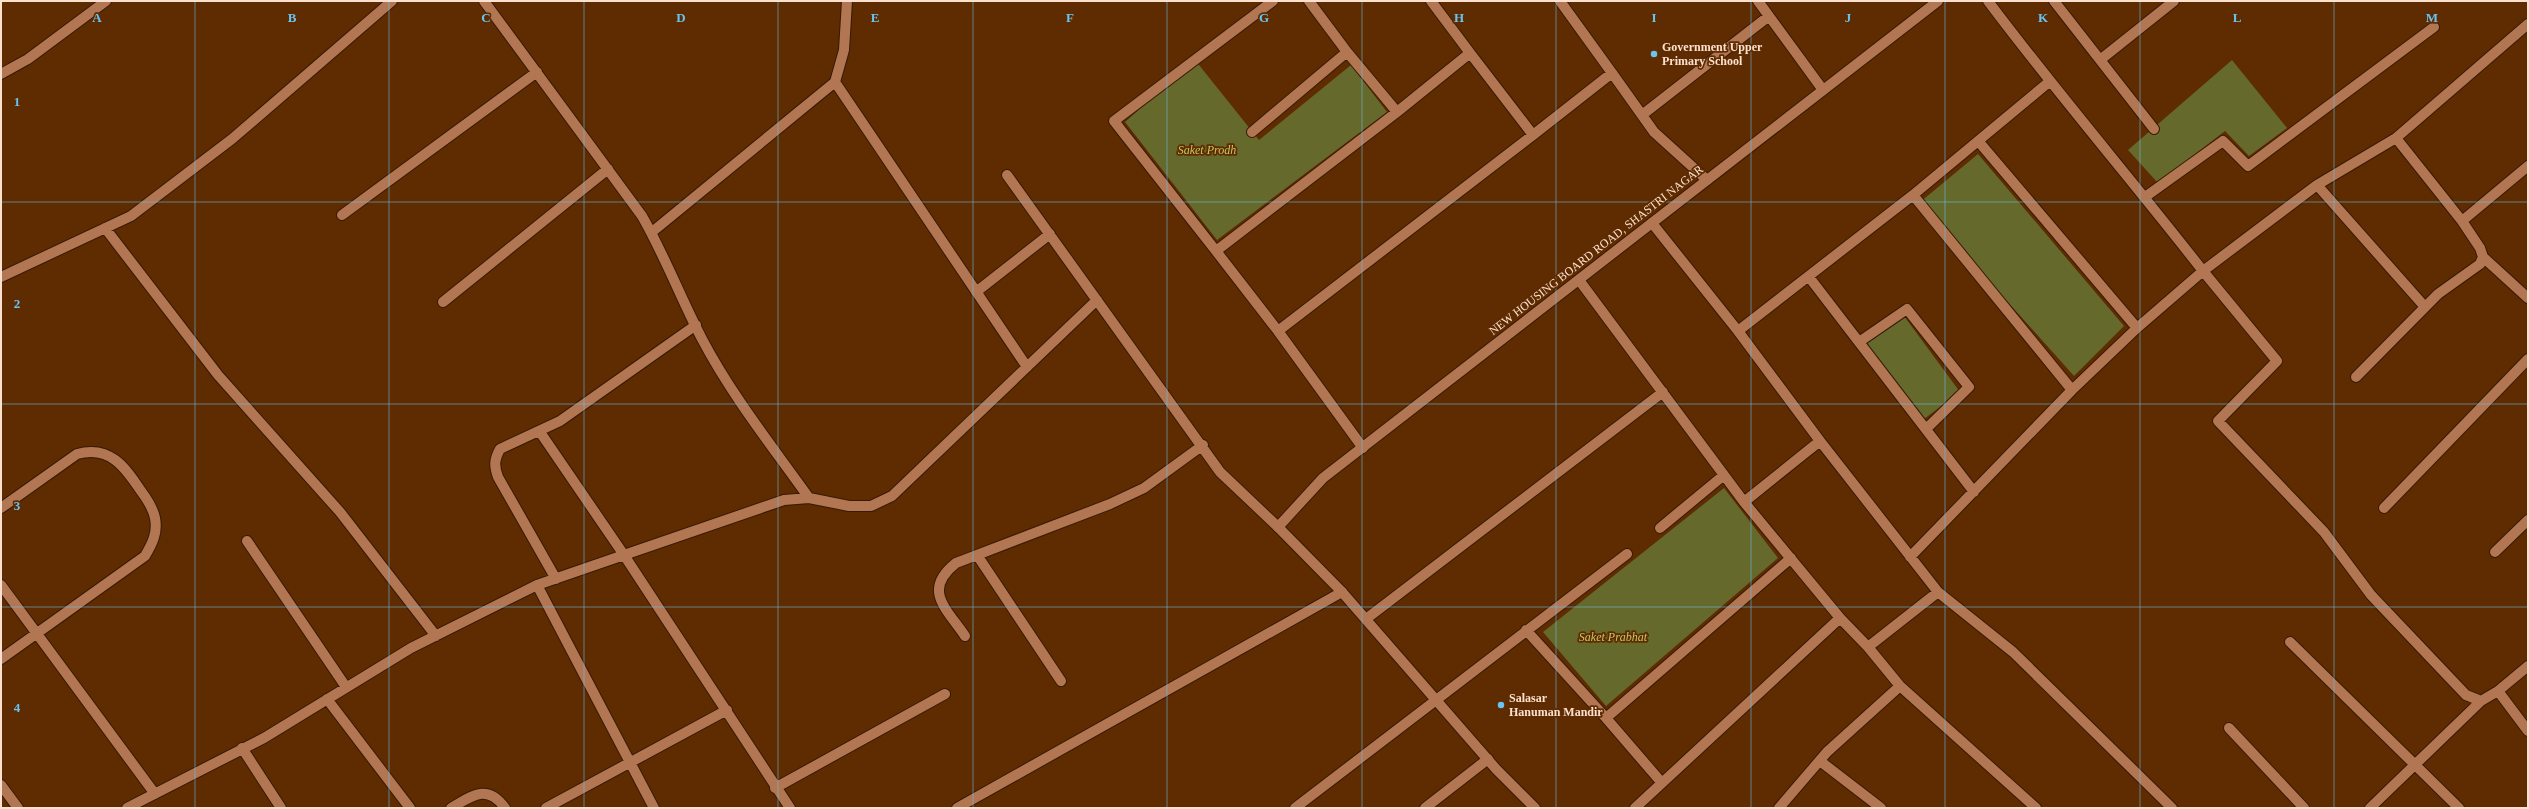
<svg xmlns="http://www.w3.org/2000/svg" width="2529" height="809" viewBox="0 0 2529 809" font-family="Georgia,serif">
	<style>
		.green { fill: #65692c }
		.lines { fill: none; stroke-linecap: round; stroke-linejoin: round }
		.street-casing { stroke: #371a07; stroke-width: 12 }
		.secondary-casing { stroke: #371a07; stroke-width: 12 }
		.street { stroke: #b27652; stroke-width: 10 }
		.secondary { stroke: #b27652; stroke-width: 10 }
		.grid { fill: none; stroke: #69c4f1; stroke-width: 1; stroke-opacity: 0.55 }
		.poi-dot { fill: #69c4f1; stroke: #5f2b01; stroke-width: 1.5 }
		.labels { text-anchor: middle; stroke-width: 3.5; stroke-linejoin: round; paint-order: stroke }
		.poi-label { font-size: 12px; font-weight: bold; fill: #fce1d1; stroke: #5f2b01; text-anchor: start }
		.park-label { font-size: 12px; font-style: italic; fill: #c2c966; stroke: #5f2b01 }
		.street-label { font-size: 12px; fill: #fce1d1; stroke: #5f2b01 }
		.grid-label { font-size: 13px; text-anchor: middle; font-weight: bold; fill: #69c4f1; stroke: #5f2b01; stroke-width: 3.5; stroke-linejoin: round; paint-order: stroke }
	</style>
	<rect width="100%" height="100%" fill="#5f2b01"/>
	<path class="green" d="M1195,60L1259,140L1351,65L1387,112L1217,240L1125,122Z
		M2232,60L2287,128L2249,156L2225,131L2158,183L2128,150Z
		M1978,154L2124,326L2074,376L1919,203Z
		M1904,316L1960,392L1924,419L1864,345Z
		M1724,488L1778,558L1606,706L1543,632Z"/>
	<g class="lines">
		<defs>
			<path id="street" d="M484,1L642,216C665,256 681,299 702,339C732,396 772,446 809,498
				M1309,1L1347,52
				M1560,1L1612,73
				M1758,1L1823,90
				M2054,1L2154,129
				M2528,24L2396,138L2317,185L2203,271L2277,361L2218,421L2324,532L2371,595L2466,695L2481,701L2498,691L2528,666
				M1470,53L1533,135L1612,73L1654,132L1707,180
				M2100,60L2174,1
				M835,82L1027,367
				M1397,112L1216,251L1278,331L1533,135
				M1642,115L1769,16
				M1252,132L1347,52L1397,112L1470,53L1431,1
				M2396,138L2462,221L2528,166
				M1979,142L2137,328
				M1007,175L1220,472L1278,527
				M2317,185L2425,307
				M1913,195L2049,82
				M2145,197L2223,141L2248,166L2434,27
				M342,215L537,72
				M1652,223L1738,331L1913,195L2072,390L2137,328L2203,271C2132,180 2057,93 1988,1
				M105,228L218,375L340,512L436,636
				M652,232L835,82L844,50L847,1
				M1216,251L1114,121L1273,1
				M2483,257L2528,298
				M1,277L131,216L232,139L392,1
				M1809,277L1974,492
				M1579,280L1744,502L1820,441L1738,331
				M976,292L1050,234
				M443,302L608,169
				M1278,331L1363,448
				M1859,342L1907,309L1969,387L1926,429
				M2356,377L2438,294L2480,264L2483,257L2480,248L2462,221
				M1820,441L1938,592L1868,647L1840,618
				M1,508L77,454C110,445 125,467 141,491C147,499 153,508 155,518C158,533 152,544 145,556L1,659
				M2384,508L2528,359
				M1660,528L1724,475
				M247,541L346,687
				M2495,552L2528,520
				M977,555L1061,681
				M1910,557L2072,390
				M556,579L498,477C494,466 494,460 500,449L560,421L696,325
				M1,585L155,794
				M537,585L654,808
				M1938,592L2013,652L2172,808
				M1366,619L1663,392
				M1526,630L1606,718L1791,558
				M965,636C946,608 922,590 956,563L1110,504L1144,488L1203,445
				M2290,642L2459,808
				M1900,686L2036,808
				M2498,691L2528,731
				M327,699L410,808
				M1606,718L1662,783
				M2229,728L2304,808
				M242,748L281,808
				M1820,761L1881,808
				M1,785L18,808
				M775,788L945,694
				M127,808L264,738L411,648L537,585L624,555L540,432
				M451,808C472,796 487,783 505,808
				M546,808L727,710
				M790,808L624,555L784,500L809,498L849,506H871L892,496L1097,300
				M957,808L1342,592
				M1295,808L1627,554
				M1425,808L1488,759
				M1635,808L1840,618L1744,502
				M1779,808L1827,752L1900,686L1868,647
				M2370,808L2481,701"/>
			<path id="secondary" d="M1,74L28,59L106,1
				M1535,808L1496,769L1342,592L1278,527L1323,478L1938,1"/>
		</defs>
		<use href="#street" class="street-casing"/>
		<use href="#secondary" class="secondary-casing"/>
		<use href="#street" class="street"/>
		<use href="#secondary" class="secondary"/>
	</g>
	<path class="grid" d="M195,1V808M389,1V808M584,1V808M778,1V808M973,1V808M1167,1V808M1362,1V808M1556,1V808M1751,1V808M1945,1V808M2140,1V808M2334,1V808M1,202H2528M1,404H2528M1,607H2528"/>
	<g class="poi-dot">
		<circle cx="1654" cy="54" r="4"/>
		<circle cx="1501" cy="705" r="4"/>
	</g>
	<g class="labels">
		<g class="poi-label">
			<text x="1662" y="51">Government Upper<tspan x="1662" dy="14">Primary School</tspan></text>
			<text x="1509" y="702">Salasar<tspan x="1509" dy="14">Hanuman Mandir</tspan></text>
		</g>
		<g class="park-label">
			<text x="1207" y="154">Saket Prodh</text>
			<text x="1613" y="641">Saket Prabhat</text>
		</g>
		<g class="street-label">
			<text transform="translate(1596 250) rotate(-38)" y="4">NEW HOUSING BOARD ROAD, SHASTRI NAGAR</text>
		</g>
	</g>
	<g class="grid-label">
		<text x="97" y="22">A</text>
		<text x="292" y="22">B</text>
		<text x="486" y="22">C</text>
		<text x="681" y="22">D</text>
		<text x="875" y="22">E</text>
		<text x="1070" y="22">F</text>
		<text x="1264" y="22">G</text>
		<text x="1459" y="22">H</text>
		<text x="1654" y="22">I</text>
		<text x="1848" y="22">J</text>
		<text x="2043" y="22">K</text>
		<text x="2237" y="22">L</text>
		<text x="2432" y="22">M</text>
		<text x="17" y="106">1</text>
		<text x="17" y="308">2</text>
		<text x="17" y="510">3</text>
		<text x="17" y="712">4</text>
	</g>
	<rect width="2529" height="809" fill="none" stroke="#fce1d1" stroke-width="4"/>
</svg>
